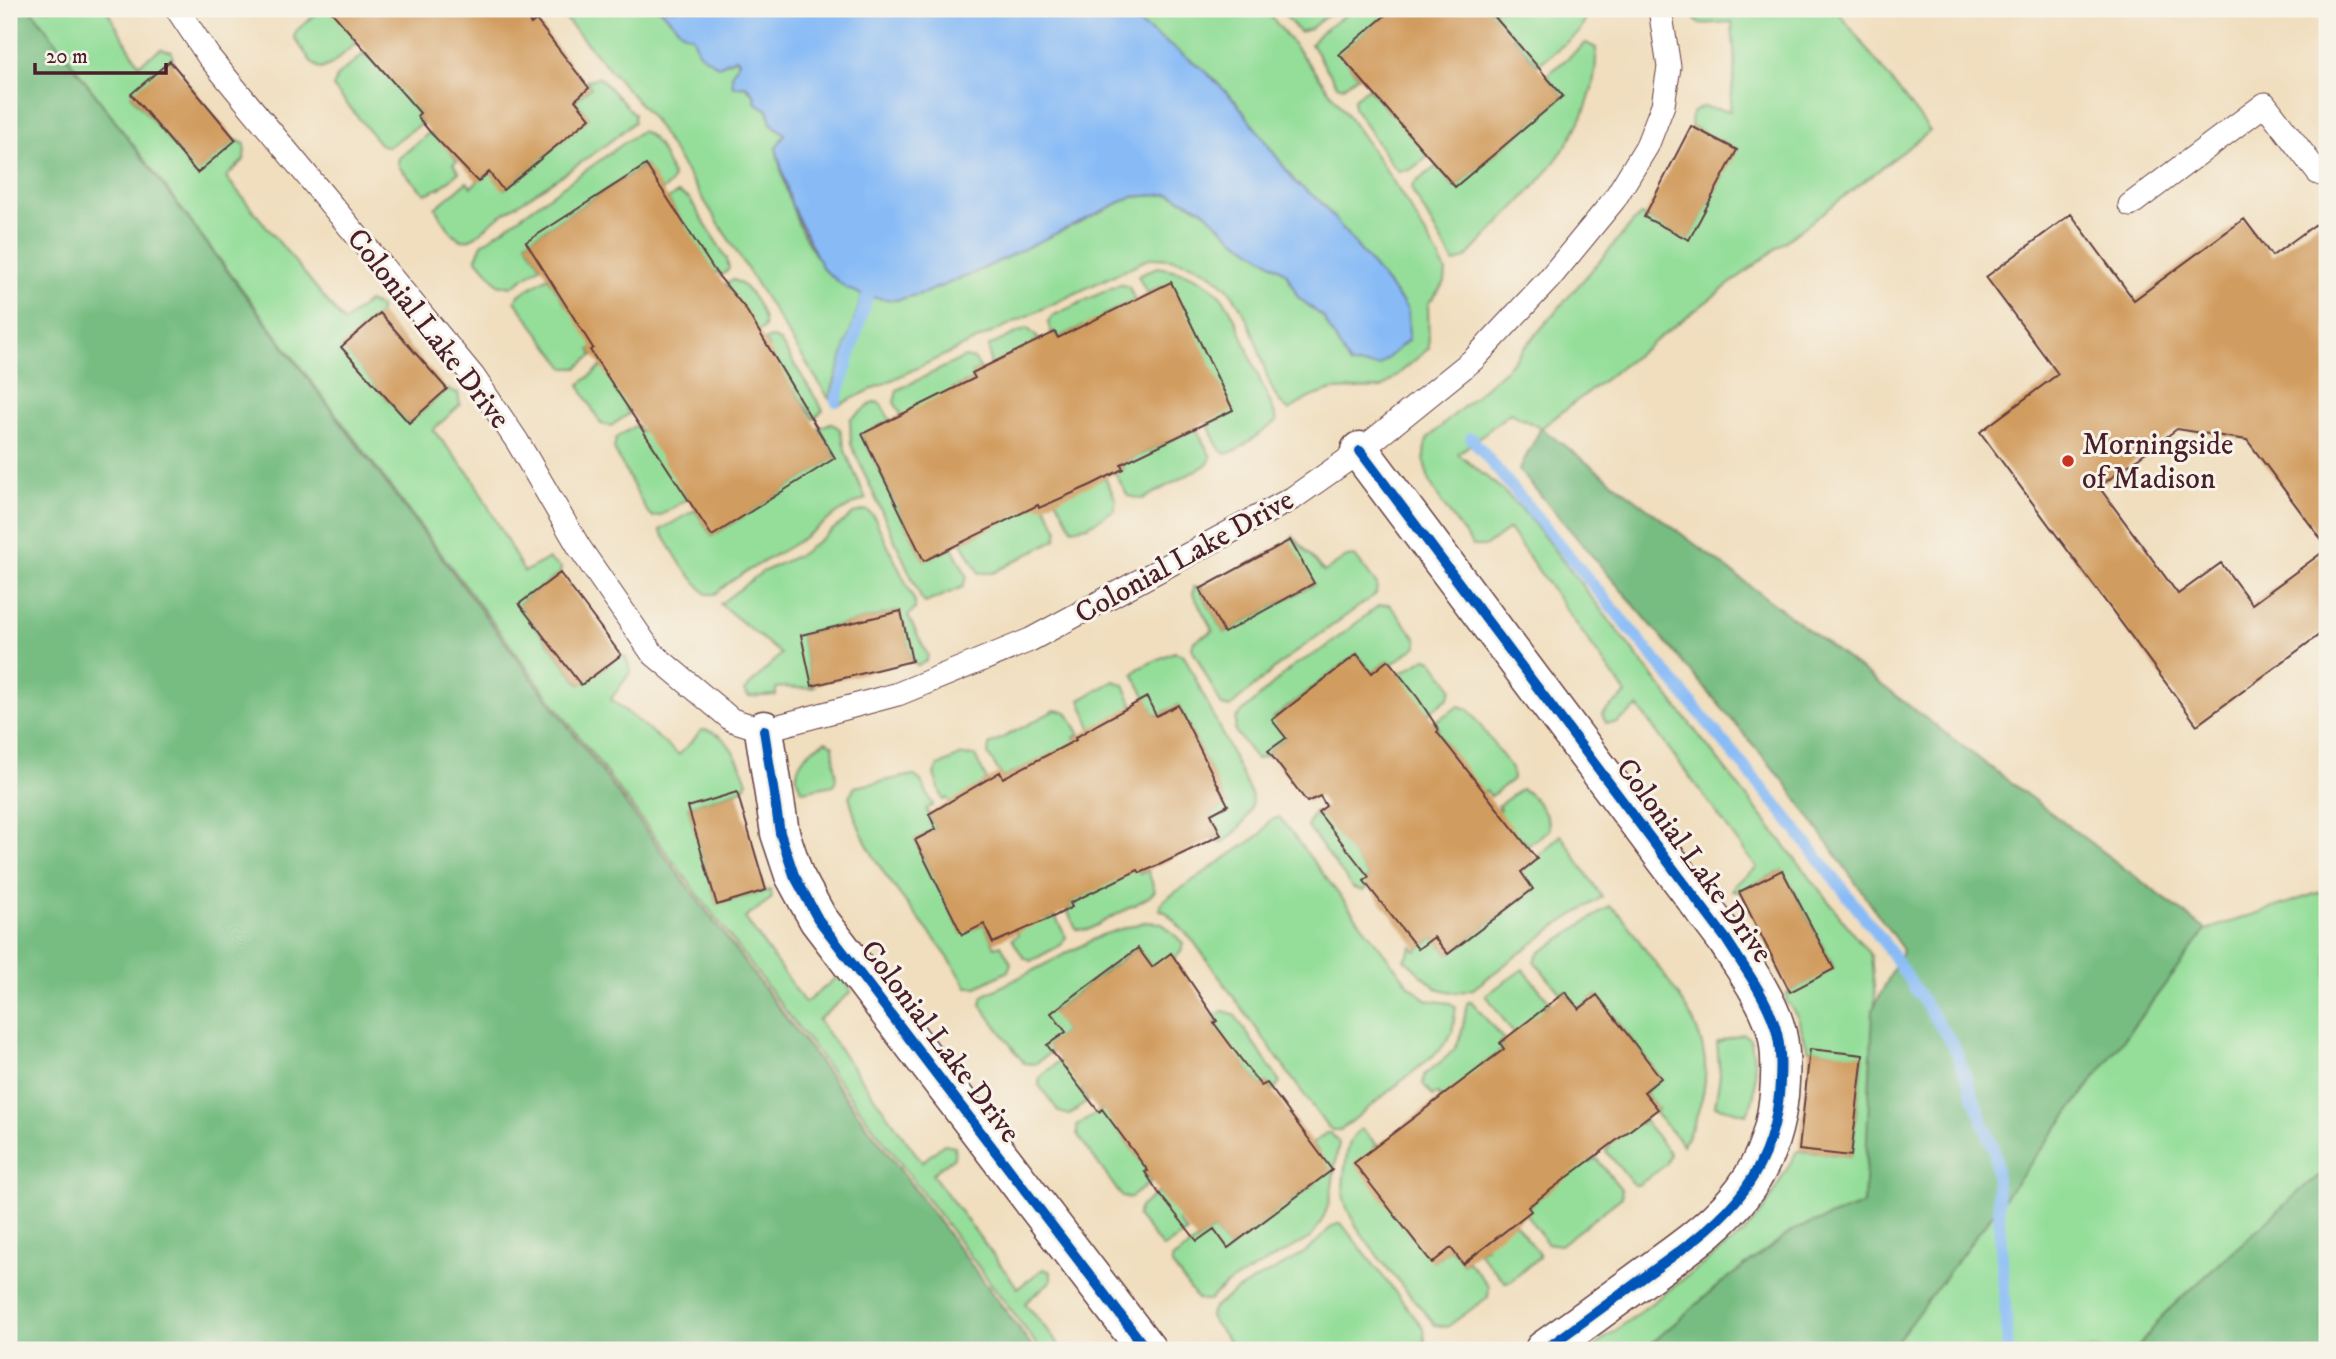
<svg xmlns="http://www.w3.org/2000/svg" width="2336" height="1359" viewBox="0 0 2336 1359" font-family="'IM FELL DW Pica',serif">
	<style>
		.green { fill: #94de9a; stroke: #6f7e62; stroke-width: 2 }
		.forest { fill: #77bd82; stroke: #606e56; stroke-width: 2 }
		.water { fill: #88bbf6; stroke: #696d90; stroke-width: 2 }
		.lines { fill: none; stroke-linecap: round; stroke-linejoin: round }
		.stream { stroke: #88bbf6; stroke-width: 12 }
		.building { fill: #d19c5e }
		.service-casing { stroke: #633c41; stroke-width: 25 }
		.minor-casing { stroke: #633c41; stroke-width: 41 }
		.service { stroke: #fff; stroke-width: 23 }
		.minor { stroke: #fff; stroke-width: 38 }
		.cycleway-casing { stroke: #f7f3e8; stroke-width: 15 }
		.cycleway { stroke: #0057b8; stroke-width: 10 }
		.poi-dot { fill: #c8321e; stroke: #f7f3e8; stroke-width: 2.5 }
		.labels { text-anchor: middle; stroke-width: 6; stroke-linejoin: round; paint-order: stroke }
		.street-label { font-size: 30px; fill: #4a1f2b; stroke: #f7f3e8 }
		.poi-label { font-size: 30px; fill: #4a1f2b; stroke: #f7f3e8; text-anchor: start }
	</style>
	<rect width="100%" height="100%" fill="#f7f3e8"/>
	<filter id="ink" filterUnits="userSpaceOnUse"><feTurbulence type="fractalNoise" baseFrequency=".0143" numOctaves="2"/><feDisplacementMap in="SourceGraphic" scale="14" xChannelSelector="R" yChannelSelector="G"/><feConvolveMatrix kernelMatrix="1 2 1 2 8 2 1 2 1" color-interpolation-filters="sRGB"/></filter>
	<filter id="wash" filterUnits="userSpaceOnUse"><feTurbulence type="fractalNoise" baseFrequency=".00686" numOctaves="4" result="noise"/><feDisplacementMap in="SourceGraphic" scale="28" xChannelSelector="R" yChannelSelector="G"/><feGaussianBlur stdDeviation="1.57" result="paint"/><feColorMatrix in="noise" values="0 0 0 0 0 0 0 0 0 0 0 0 0 0 0 0 0 1.4 0 .05"/><feComposite in="paint" operator="in"/></filter>
	<g filter="url(#wash)">
		<rect width="100%" height="100%" fill="#f0debe"/>
		<path class="green" d="M31,9H106L139,64L161,49L172,52L173,64L170,62L131,95L197,172L236,140L245,144L244,160L226,177L344,322L368,302L380,307V313L342,347L409,423L447,389L458,393L460,405L433,430L472,477L524,572L548,559L561,568L560,573L519,604L580,685L621,655L625,656L631,671L611,699L679,755L702,730C727,730 740,762 747,782L743,789L688,807L717,904L770,890L772,898L745,918L805,1003L836,978L844,977L851,992L818,1020L922,1162L944,1144L955,1146L954,1157L932,1174L1018,1288L1043,1269L1051,1272V1281L1025,1303L1063,1350H1041Z
			M322,9H335L350,27L367,26L353,38L356,43L332,64L321,69L312,63L294,37L297,30Z
			M557,9H660L693,37L699,53L726,63L736,57L739,61L732,75L754,94L756,103L768,110L771,123L785,134L776,148C788,203 806,270 862,295L829,399L653,119Z
			M1119,9H1265C1331,90 1397,178 1446,271L1445,282L1428,304L1429,348L1382,388L1332,390L1309,398L1289,410C1274,401 1268,379 1263,363C1245,303 1222,257 1150,258L839,405L870,297L896,300L924,293L972,274L1131,197L1170,194L1202,209L1231,236L1286,273L1298,297L1323,316L1350,364L1403,303L1320,201L1296,183L1236,102L1203,69Z
			M1280,9H1335L1310,29L1299,32Z
			M1354,9H1393L1340,54L1358,76L1343,87L1337,85L1311,44L1320,33Z
			M1487,9H1580L1585,20L1579,32L1538,65L1513,37L1501,46L1496,19Z
			M1693,9H1836L1930,131L1541,428L1510,413L1458,454L1500,488L1527,515L1871,956L1875,997L1864,1205L1794,1230L1720,1284L1644,1350H1590L1744,1233L1765,1208L1797,1151L1851,1156L1863,1056L1808,1049L1797,1016L1786,1001L1787,993L1834,968L1782,870L1739,892L1732,891L1735,884L1757,868L1638,707L1616,723H1606L1602,714L1626,694L1509,529L1486,546H1473C1454,517 1411,475 1428,438L1506,369L1636,219L1641,215L1689,240L1736,150L1691,126L1692,113L1702,107L1730,111L1735,64L1732,22L1699,24L1693,17Z
			M1586,43L1596,48C1600,137 1521,198 1466,258L1454,263L1412,190L1413,184L1437,166L1455,187L1563,96L1546,76Z
			M365,53L368,57L372,54L420,113L417,117L422,123L388,147L380,144L333,87L338,75Z
			M599,77L634,114V122C591,159 543,187 497,218C486,226 475,242 461,240L451,232L435,208L467,182L471,187L489,172L504,189L589,118L575,100L591,87L586,81Z
			M1368,88L1389,112L1401,102L1429,156L1410,170L1399,171L1393,166L1354,108V99Z
			M448,124L443,143L457,161L453,164L459,172L440,188L425,194L399,167L398,159L430,132L434,136Z
			M641,131C658,137 666,161 673,177L670,184L662,191L645,165L526,242L541,266L511,287L498,284L476,258L482,244Z
			M678,193L689,198L727,259L729,269L721,276L718,271L715,274L668,199Z
			M1157,267C1227,277 1231,309 1254,366C1261,384 1272,403 1277,421L1237,450L1225,454C1204,441 1178,312 1170,283L1147,293L1138,276Z
			M548,277L566,305L579,298L594,347L590,350L593,355L577,368H565L515,301L520,294Z
			M733,280C747,283 767,314 764,328L758,331L711,301L730,289L726,284Z
			M1120,284L1129,287L1135,300L1102,316L1089,338L1082,326L1058,338L1055,332L1051,333L1048,322L1052,316Z
			M1027,328L1039,339L1032,343L1042,363L990,364L989,346Z
			M773,338L780,341L823,410L814,419L794,390L779,399L765,350L769,347L764,340Z
			M965,357L974,359L981,369L972,373L975,378L952,389L958,403L901,415L894,402L897,390Z
			M601,367L646,396L626,409L630,413L611,426L601,424L579,385Z
			M874,402L880,403L890,420L862,435L924,560L952,547L967,576L963,587L925,603L921,598L851,444L850,419Z
			M831,423L840,429L846,453L866,499C839,508 821,527 797,542C769,560 740,572 715,594H706L682,566L660,530L695,510L712,536L836,457L819,428Z
			M637,425L641,432L646,429L688,499L661,515L653,517L646,510L614,449L616,438Z
			M1196,428L1211,457L1208,464L1143,499L1128,496L1115,473L1123,469L1121,464Z
			M1105,477L1116,500L1114,510L1088,526L1072,529L1056,499Z
			M1037,503L1045,505L1058,530L1056,539L993,573H979L962,542Z
			M866,510L873,515L915,602V609L908,616L928,656L926,661L918,666L912,661L900,611L801,635L812,685L815,687C799,691 791,685 776,688V695L749,697L744,691L781,654L720,604L762,572L801,554L855,513Z
			M1293,536L1324,572L1347,557L1355,556L1377,585L1376,594L1286,659L1230,707L1222,706L1192,648L1194,641L1213,631L1193,594L1194,587H1202L1200,590L1224,633L1314,584L1289,541Z
			M1389,604L1416,638L1417,646L1392,664L1388,660L1372,673L1357,654L1272,719L1286,738L1268,751L1270,755L1256,759L1235,731L1236,718L1293,666L1325,648L1378,606Z
			M1174,652L1184,655L1251,794C1256,813 1237,833 1222,843L1213,839L1221,835L1211,814L1227,805L1178,705L1156,716L1133,674L1139,668Z
			M1427,658L1433,661L1452,688L1448,698L1427,714L1399,674Z
			M1114,681L1124,685L1133,705L1099,748L1080,700Z
			M1459,706L1469,710L1512,769L1513,779L1491,796L1486,790L1482,793L1437,732L1439,729L1434,722Z
			M1055,710L1067,712L1080,735L1074,737L1076,742L1003,778L988,754L989,745Z
			M826,741L833,745L836,777L834,785L803,791C786,770 808,750 826,741Z
			M962,755L975,756L987,780L951,804L947,798L943,800L934,774L938,766Z
			M913,775L921,781L933,805L926,809L936,829L915,840L962,934L984,924L995,947L1001,945L1011,963L1008,971L977,987H967C929,920 867,874 849,796L855,787Z
			M1521,789C1534,794 1550,816 1549,830L1528,845L1522,838L1518,842L1485,821L1500,809L1498,806Z
			M1314,813L1318,817L1322,814L1369,877L1365,880L1368,885L1363,891L1353,888L1307,826Z
			M1279,817L1409,985L1427,1000L1450,1003L1456,1007L1452,1033L1440,1050L1341,1130H1332L1325,1124L1194,942L1167,913L1159,909L1164,900L1261,834L1269,821Z
			M1561,835L1602,897L1553,928L1473,989L1456,993L1436,988L1405,960L1412,946L1416,951L1434,937L1448,954L1533,889L1521,872Z
			M1137,868L1140,874L1148,871L1155,891L1149,897L1088,930L1076,929L1067,910L1072,908L1070,903Z
			M2327,890V1173L2310,1182L2165,1313L2136,1350H1890L2206,930Z
			M1039,902L1047,920L1055,916L1066,937L1061,945L1031,961L1023,957L1012,939L1018,935L1016,929Z
			M1610,906C1625,916 1638,941 1650,956C1701,1023 1727,1064 1683,1145L1654,1112L1658,1109L1644,1092L1661,1078L1597,995L1579,1009L1565,991L1561,994L1534,961L1538,954Z
			M1144,922L1162,923L1183,943L1181,952L1173,960L1152,967L1137,948L1052,1012L1066,1032L1048,1045L1052,1051L1035,1064L1024,1063L981,1005L983,996L1102,935Z
			M1523,969L1550,1002L1544,1007L1549,1013L1513,1033L1486,995Z
			M1471,1001L1504,1040L1500,1043L1504,1049L1481,1066L1488,1076L1441,1098L1437,1093L1433,1096L1423,1084L1424,1075C1463,1045 1459,1048 1467,1003Z
			M1223,1011L1234,1014L1280,1082L1273,1091L1267,1083L1261,1086L1212,1025L1217,1021L1213,1017Z
			M1743,1034L1750,1039C1755,1060 1760,1097 1746,1114L1715,1106L1720,1075L1717,1043Z
			M1059,1061L1097,1080L1081,1091L1088,1101L1069,1115L1059,1112L1039,1085L1040,1077Z
			M1103,1109L1148,1171L1144,1173L1151,1182L1130,1198L1122,1197L1077,1134V1126Z
			M1637,1120L1640,1124L1644,1120L1670,1154L1667,1164L1638,1185L1633,1184L1606,1151L1610,1147L1598,1132Z
			M1362,1129L1377,1145L1374,1148L1383,1160L1433,1262L1451,1248L1463,1264L1468,1261L1489,1286L1488,1297L1447,1327L1435,1325C1411,1294 1352,1234 1344,1199C1342,1187 1344,1173 1346,1161C1347,1149 1350,1135 1362,1129Z
			M1326,1133H1331L1339,1143C1330,1181 1337,1205 1310,1238L1227,1284L1209,1300H1198L1172,1265V1259L1214,1229L1228,1248L1316,1182L1303,1165L1319,1153L1313,1143Z
			M1588,1158L1591,1162L1596,1158L1621,1189L1622,1197L1560,1245L1547,1243L1526,1214L1528,1207Z
			M1158,1192L1182,1217L1178,1221L1187,1232L1163,1248L1137,1216L1140,1207Z
			M1341,1223L1424,1329L1425,1342L1415,1350H1236L1210,1317L1211,1311C1238,1284 1277,1272 1308,1250C1319,1242 1328,1225 1341,1223Z
			M1515,1223L1539,1253V1257L1511,1281L1505,1282L1478,1252L1486,1247L1483,1243Z"/>
		<path class="forest" d="M9,9H31L1035,1350H9Z
			M1541,428L2206,930L1890,1350H1644L1720,1284L1794,1230L1864,1204L1873,1009L1903,950L1784,781L1519,470Z
			M2327,1173V1350H2136L2165,1313L2310,1182Z"/>
		<path class="water" d="M660,9H1119L1203,69L1236,102L1296,183L1320,201L1403,303L1408,311L1409,339L1379,366L1350,365L1323,317L1298,297L1286,273L1231,236L1202,209L1170,194L1131,197L972,274L924,293L896,300L867,297L846,288L823,269L792,206L776,148L785,134L771,123L768,110L756,103L754,94L746,86L733,87L732,75L739,61L736,58L718,66L699,53L693,37L683,33Z"/>
		<g class="lines">
			<path class="stream" d="M836,401L867,297
				M1471,438L1782,812L1883,941L1954,1046L1995,1153L2008,1350"/>
		</g>
		<g id="blocks">
			<path class="building" d="M329,9H518L531,24L536,20L589,88L575,100L590,118L503,190L489,172L478,182L430,132L417,116L420,113Z
				M1393,9H1488L1563,96L1455,187L1339,54Z
				M170,61L236,140L197,173L131,94Z
				M1691,126L1737,150L1689,240L1644,217Z
				M646,165L716,273L745,308L835,458L712,536L590,350L593,348L526,242Z
				M2071,214L2134,300L2244,219L2272,256L2327,216V547L2247,440L2177,429L2099,487L2178,594L2221,563L2252,604L2327,549V629L2197,725L1980,432L2058,374L1986,277Z
				M1171,282L1233,410L1121,464L1123,469L1091,485L1039,508L1038,505L924,561L862,434L975,378L972,373L1055,332L1058,338Z
				M380,313L447,389L409,423L341,347Z
				M1290,540L1314,583L1224,633L1200,589Z
				M560,573L621,655L581,685L519,604Z
				M901,611L912,661L812,686L801,635Z
				M1357,654L1372,673L1388,660L1418,698L1439,730L1437,732L1537,859L1521,872L1533,889L1448,954L1434,937L1418,949L1364,881L1369,877L1318,812L1326,806L1320,796L1307,802L1268,751L1286,738L1272,720Z
				M1147,697L1156,716L1178,705L1228,805L1211,814L1221,835L1159,865L1140,873L1138,870L1070,903L1072,907L1055,916L993,943L984,924L962,935L915,840L936,829L929,814L1000,772L1003,778L1076,740L1075,738L1098,724Z
				M737,792L766,890L717,905L688,807Z
				M1782,870L1834,969L1790,992L1739,892Z
				M1138,948L1152,967L1171,953L1217,1021L1214,1023L1261,1086L1267,1083L1332,1170L1228,1248L1214,1229L1197,1241L1158,1192L1145,1172L1148,1171L1102,1109L1099,1112L1047,1045L1066,1032L1051,1013Z
				M1565,992L1579,1009L1597,995L1661,1078L1644,1092L1658,1109L1528,1207L1531,1211L1463,1264L1451,1248L1432,1263L1354,1163L1504,1049L1500,1043Z
				M1810,1049L1863,1055L1851,1156L1799,1150Z"/>
		</g>
	</g>
	<g filter="url(#ink)">
		<use href="#blocks" fill-opacity="0" stroke="#633c41" stroke-width="2"/>
		<g class="lines">
			<defs>
				<path id="service" d="M177,9L209,57L473,376L517,441L579,547L652,653L732,720L764,730L898,694L1030,640L1293,498L1360,451L1474,359L1549,279L1614,200L1647,146L1663,105L1669,67L1660,9
					M2130,205L2265,104L2318,173L2327,176"/>
				<path id="minor" d="M1360,451L1726,939C1743,966 1765,995 1775,1026C1782,1048 1781,1072 1779,1095C1770,1187 1717,1225 1647,1275C1613,1300 1579,1325 1544,1350
					M764,730L780,833L794,875L818,919L1147,1350"/>
			</defs>
			<use href="#service" class="service-casing"/>
			<use href="#minor" class="minor-casing"/>
			<use href="#service" class="service"/>
			<use href="#minor" class="minor"/>
			<defs>
				<path id="cycleway" d="M1360,451L1726,939C1743,966 1765,995 1775,1026C1782,1048 1781,1072 1779,1095C1770,1187 1717,1225 1647,1275C1613,1300 1579,1325 1544,1350
					M764,730L780,833L794,875L818,919L1147,1350"/>
			</defs>
			<use href="#cycleway" class="cycleway-casing"/>
			<use href="#cycleway" class="cycleway"/>
		</g>
	</g>
	<circle class="poi-dot" cx="2068" cy="461" r="7"/>
	<g class="labels">
		<g class="street-label">
			<text transform="translate(429 328) rotate(52)" y="10">Colonial Lake Drive</text>
			<text transform="translate(1184 556) rotate(-29)" y="10">Colonial Lake Drive</text>
			<text transform="translate(1695 860) rotate(54)" y="10">Colonial Lake Drive</text>
			<text transform="translate(941 1041) rotate(53)" y="10">Colonial Lake Drive</text>
		</g>
		<g class="poi-label">
			<text x="2082" y="454">Morningside<tspan x="2082" dy="34">of Madison</tspan></text>
		</g>
	</g>
	<rect width="2336" height="1359" fill="none" stroke="#f7f3e8" stroke-width="35"/>
	<path d="M35 63v10h131v-10" fill="none" stroke="#4a1f2b" stroke-width="3.5"/>
	<text x="46" y="63" font-size="21" fill="#4a1f2b" stroke="#f7f3e8" stroke-width="5" paint-order="stroke">20 m</text>
</svg>
